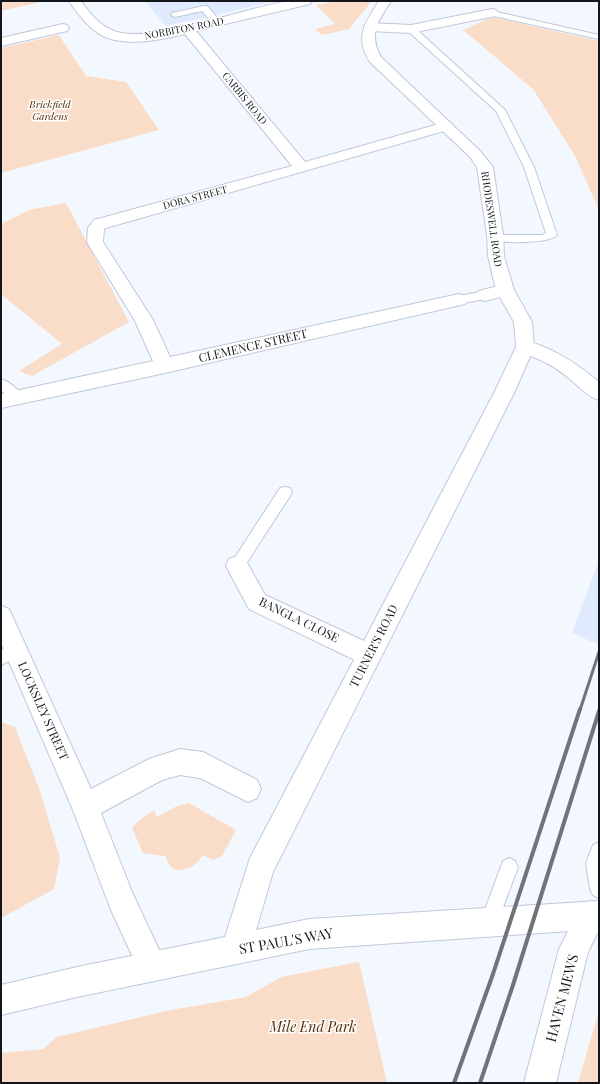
<svg xmlns="http://www.w3.org/2000/svg" width="600" height="1084" viewBox="0 0 600 1084" font-family="'Playfair Display',serif">
	<style>
		.built { fill: #dfeafe }
		.green { fill: #faddc8 }
		.lines { fill: none; stroke-linecap: round; stroke-linejoin: round }
		.lane-casing { stroke: #bfc8da; stroke-width: 2 }
		.street-casing { stroke: #bfc8da; stroke-width: 2 }
		.secondary-casing { stroke: #bfc8da; stroke-width: 2 }
		.lane { fill: #fff; fill-rule: evenodd }
		.street { fill: #fff; fill-rule: evenodd }
		.secondary { fill: #fff; fill-rule: evenodd }
		.rail-far1 { stroke: #70737a; stroke-width: 3 }
		.rail { stroke: #70737a; stroke-width: 4 }
		.labels { text-anchor: middle; stroke-width: 3; stroke-linejoin: round; paint-order: stroke }
		.far-street-label { font-size: 10px; fill: #13161c; stroke: #fff }
		.far-park-label { font-size: 10px; font-style: italic; fill: #512a04; stroke: #fff }
		.street-label { font-size: 12px; fill: #13161c; stroke: #fff }
		.near-street-label { font-size: 14px; fill: #13161c; stroke: #fff }
		.near-park-label { font-size: 14px; font-style: italic; fill: #512a04; stroke: #fff }
	</style>
	<rect width="100%" height="100%" fill="#f3f7fe"/>
	<path class="built" d="M145,1H276L166,26Z
		M599,560V645L572,633Z"/>
	<path class="green" d="M1,1H45L1,11Z
		M336,1H372L349,29L322,35L315,29L335,24L316,5Z
		M492,17L599,41V210L575,156L533,89L463,30Z
		M59,35L86,76L126,82L159,130L1,173V48Z
		M66,203L129,322L32,376L19,371L62,344L1,294V224L29,210Z
		M1,722L15,727L40,791L60,858L54,889L1,918Z
		M189,803L236,830L222,856L213,860L203,855C197,865 183,875 171,867C168,864 167,859 165,856L143,853L132,828L138,821L154,810L157,817L177,806Z
		M359,962L387,1083H1V1053L43,1049L57,1037L166,1011L246,997L281,977Z
		M599,1011V1083H578Z"/>
	<g class="lines">
		<defs>
			<path id="lane" d="M204,6H207L219,20V24H213L202,11L175,17L171,15L172,13Z
				M489,11H492L599,35V39L489,15Z
				M408,27H414L505,110L534,167L557,235C550,244 503,243 491,240L490,238L491,236L495,235H542L546,233L524,167L496,111L408,31Z
				M485,291L489,292L491,295L489,298L459,304L455,303L453,300L455,297L459,296Z
				M1,379C9,381 19,390 23,397L21,400C13,403 7,395 1,390Z
				M285,487L290,488L292,492L290,496L242,570L237,572L232,570L230,566L232,562L280,488Z
				M16,643L21,645L24,650L21,655L1,665V650Z
				M599,842V898L593,895L590,889L586,863L593,845Z
				M509,858L515,861L518,867L495,929L489,932L483,929L480,923L503,861Z"/>
			<path id="street" d="M69,1H81C89,12 99,25 112,30C146,47 250,5 291,1C298,0 305,1 312,1L310,4L196,31L305,162L446,122L451,123L453,126L451,129L106,228L104,229L103,242L153,320L170,357L459,294L465,296L468,300L465,304L165,373L1,408V394L153,361L135,321L87,242L88,228L94,220L292,166L185,34C160,40 127,47 103,36C89,29 78,14 69,1Z
				M492,9L496,10L498,13L496,16L411,33L370,31L366,30L364,27L366,24L370,23L411,25Z
				M63,24L67,25L69,28L67,31L1,46V38Z
				M505,284L511,286L514,290L511,294L485,301L479,299L476,295L479,291Z
				M525,340C556,350 575,362 599,382V400C586,396 577,384 566,376C552,364 536,357 518,352L516,347L518,342Z
				M237,556L245,559L265,595L377,647L381,655L377,663L369,666L361,663L249,609L226,566L229,559Z
				M1,606L9,609L91,789L149,759L180,749L203,752L257,780L261,789L257,798L248,802L200,778L180,775L162,780L101,813L132,892L167,967L162,977L152,982L142,977L111,910L73,810L1,643Z
				M591,901L599,904V930L588,952L556,1083H524L559,949L581,905Z"/>
			<path id="secondary" d="M379,1H391C378,21 368,33 381,57L480,151L493,167L503,235L504,256L514,290L532,322L534,347L515,391L273,872L256,930L309,919L599,901V929L309,949L77,997L1,1015V985L77,967L225,937L250,858L495,391L516,347L514,322L496,290L488,256L487,235L477,167L470,157L370,62C354,38 365,22 379,1Z"/>
		</defs>
		<use href="#lane" class="lane-casing"/>
		<use href="#street" class="street-casing"/>
		<use href="#secondary" class="secondary-casing"/>
		<use href="#lane" class="lane"/>
		<use href="#street" class="street"/>
		<use href="#secondary" class="secondary"/>
		<path class="rail-far1" d="M580,710L599,652"/>
		<path class="rail" d="M454,1083L493,974L580,709
			M480,1083L513,985L599,711"/>
	</g>
	<g class="labels">
		<g class="far-street-label">
			<text transform="translate(184 28) rotate(-11)" y="4">NORBITON ROAD</text>
			<text transform="translate(245 98) rotate(51)" y="4">CARBIS ROAD</text>
			<text transform="translate(195 197) rotate(-15)" y="4">DORA STREET</text>
			<text transform="translate(492 219) rotate(82)" y="4">RHODESWELL ROAD</text>
		</g>
		<g class="far-park-label">
			<text x="50" y="108">Brickfield<tspan x="50" dy="12">Gardens</tspan></text>
		</g>
		<g class="street-label">
			<text transform="translate(253 346) rotate(-13)" y="4">CLEMENCE STREET</text>
			<text transform="translate(299 620) rotate(26)" y="4">BANGLA CLOSE</text>
			<text transform="translate(374 646) rotate(-63)" y="4">TURNER'S ROAD</text>
			<text transform="translate(43 711) rotate(66)" y="4">LOCKSLEY STREET</text>
		</g>
		<g class="near-street-label">
			<text transform="translate(286 941) rotate(-10)" y="5">ST PAUL'S WAY</text>
			<text transform="translate(562 998) rotate(-75)" y="5">HAVEN MEWS</text>
		</g>
		<g class="near-park-label">
			<text x="313" y="1032">Mile End Park</text>
		</g>
	</g>
	<rect width="600" height="1084" fill="none" stroke="#13161c" stroke-width="4"/>
</svg>
